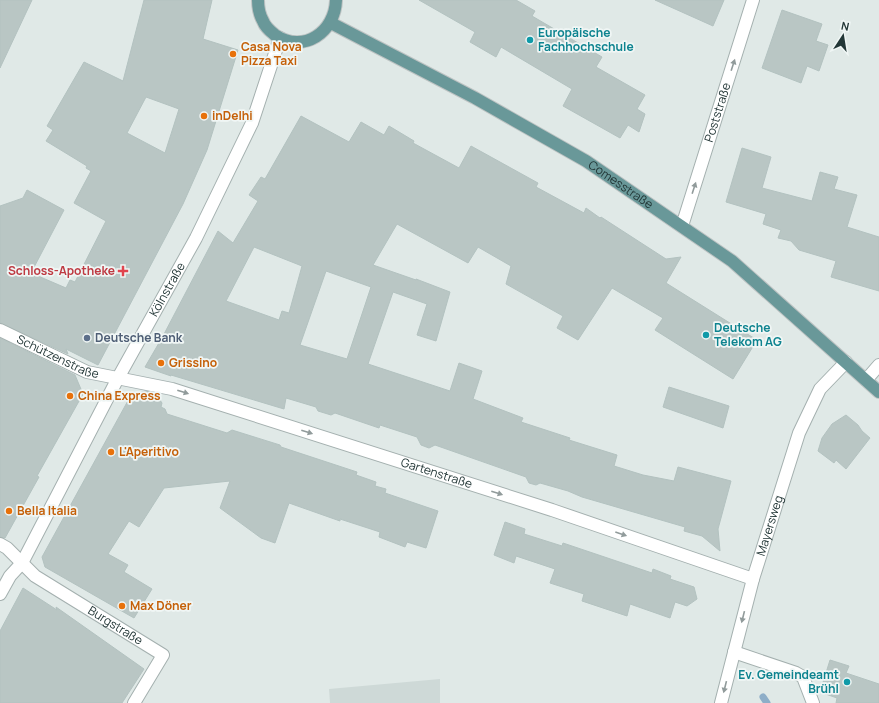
<svg xmlns="http://www.w3.org/2000/svg" width="879" height="703" viewBox="0 0 879 703" font-family="Manrope,sans-serif">
	<style>
		.built { fill: #ced9d7 }
		.lines { fill: none; stroke-linecap: round; stroke-linejoin: round }
		.stream { stroke: #8eaec8; stroke-width: 7 }
		.building { fill: #b9c6c4; stroke: #b3c2c0; fill-rule: evenodd }
		.minor-casing { stroke: #a4b0af; stroke-width: 14 }
		.major-casing { stroke: #bdc3c3; stroke-width: 14 }
		.minor { stroke: #fff; stroke-width: 12 }
		.major { stroke: #699899; stroke-width: 12 }
		.oneway { fill: #919b9b }
		.culture-dot { fill: #0f9aa8; stroke: #f0f6f5; stroke-width: 1.5 }
		.food-dot { fill: #e8710a; stroke: #f0f6f5; stroke-width: 1.5 }
		.health-dot { fill: #e0444e; stroke: #f0f6f5; stroke-width: 1.5 }
		.service-dot { fill: #5c6f8a; stroke: #f0f6f5; stroke-width: 1.5 }
		.labels { text-anchor: middle; stroke-width: 3.5; stroke-linejoin: round; paint-order: stroke }
		.culture-label { font-size: 12px; font-weight: bold; fill: #0d838f; stroke: #f0f6f5; text-anchor: start }
		.food-label { font-size: 12px; font-weight: bold; fill: #c56008; stroke: #f0f6f5; text-anchor: start }
		.street-label { font-size: 12px; fill: #233737; stroke: #f0f6f5 }
		.health-label { font-size: 12px; font-weight: bold; fill: #be3a42; stroke: #f0f6f5; text-anchor: end }
		.service-label { font-size: 12px; font-weight: bold; fill: #4e5e75; stroke: #f0f6f5; text-anchor: start }
	</style>
	<rect width="100%" height="100%" fill="#e0e9e7"/>
	<path class="built" d="M440,679V703H330L329,689Z"/>
	<g class="lines">
		<path class="stream" d="M763,697L767,703"/>
	</g>
	<path class="building" d="M0,0H32L0,68Z
		M144,0H212L203,39L238,50L207,150L183,204L98,365L66,349L68,354L0,323V206L23,198L27,190L64,210L31,273L66,288L70,280L75,282L106,221L74,203L91,171L86,168L87,166L46,141L53,130L47,126L84,62L123,81ZM146,97L179,109L165,153L127,133Z
		M419,0H516L535,11L532,16L602,57L596,67L645,95L637,109L645,114L639,132L628,125L620,138L563,106L572,89L501,47L496,57L470,42L475,32Z
		M655,0H724L713,26Z
		M782,10L822,24L816,41L828,45L819,71L807,66L801,83L762,68Z
		M301,116L349,142L361,122L384,135L389,126L414,141L413,143L459,168L471,146L538,183L536,187L584,213L586,208L600,218L601,217L666,259L681,257L666,283L757,340L733,379L655,330L663,318L612,288L578,340L557,328L563,316L506,284L511,266L478,247L468,263L397,224L373,265L416,280V279L450,292L436,341L417,335L427,304L393,292L368,364L450,391L459,363L482,371L473,399L523,418L521,422L570,438L569,440L617,455L614,466L643,475L674,481L678,467L731,481L718,529L720,551L702,536L684,531L685,527L582,497L568,491L540,483L536,485L529,483L526,477L435,445L429,448L421,445L417,437L380,425L379,428L335,413L331,415L318,411L316,407L286,398L284,409L171,375V376L145,367L163,336L218,231L233,243L258,201L249,195L261,177L265,179ZM254,247L302,266L289,313L282,311L279,320L226,301ZM326,271L371,287L347,359L300,345Z
		M742,148L771,157L762,188L812,201L820,172L838,177L834,189L857,195L847,227L879,237V291L831,277L836,261L799,250L791,241L778,238L781,230L763,224L766,214L726,202Z
		M0,338L75,375L83,394L37,476L39,477L5,538L0,537Z
		M669,387L729,406L723,428L663,407Z
		M145,391L155,393L162,403L161,407L165,409L167,414L227,433L232,430L280,445L281,447L357,472L356,475L376,482L375,486L386,489L385,493L438,511L426,548L407,542L405,547L379,537L380,532L340,519V521L289,503L275,543L261,538L220,508L230,481L164,488L139,527L129,521L108,554L128,565L124,572L152,589L134,618L45,567L42,557L130,397Z
		M846,415L858,425L862,431L870,438L846,469L836,460L834,463L818,451L822,438L832,424Z
		M505,522L525,529L524,534L562,546L563,543L652,573L653,569L671,576L670,579L694,587L697,599L687,606L675,602L670,618L630,604L627,616L582,601L584,594L550,583L555,569L516,556L514,563L494,555Z
		M23,588L57,610L56,607L144,669L122,703H0V631Z
		M830,660L849,666L846,673L879,684V703H836L837,698L820,692Z"/>
	<g class="lines">
		<defs>
			<g id="minor">
				<path id="s1" d="M682,226L753,0"/>
				<path id="s2" d="M0,330L87,372L172,389L552,510L753,579"/>
				<path d="M866,380L879,365"/>
				<path id="s3" d="M0,544L7,548L35,576L163,655L134,703"/>
				<path id="s4" d="M0,594L10,576L22,563L118,378L196,238L252,123L280,38"/>
				<path d="M734,652L796,673L803,677L813,703"/>
				<path id="s5" d="M721,703L753,579L799,433L820,389L846,362"/>
			</g>
			<g id="major">
				<path d="M258,0C258,7 259,14 263,21C265,27 270,31 275,35C304,54 335,32 336,0"/>
				<path id="s6" d="M331,23L475,98L586,161L732,261L879,392"/>
			</g>
		</defs>
		<use href="#minor" class="minor-casing"/>
		<use href="#major" class="major-casing"/>
		<use href="#minor" class="minor"/>
		<use href="#major" class="major"/>
	</g>
	<defs><path id="oneway-solid" d="M-6-.8H1V-3.2L6.5 0L1 3.2V.8H-6Z"/></defs>
	<g class="oneway">
		<use href="#oneway-solid" transform="translate(733 65) rotate(-72)"/>
		<use href="#oneway-solid" transform="translate(694 188) rotate(-72)"/>
		<use href="#oneway-solid" transform="translate(183 392) rotate(18)"/>
		<use href="#oneway-solid" transform="translate(307 432) rotate(18)"/>
		<use href="#oneway-solid" transform="translate(497 493) rotate(18)"/>
		<use href="#oneway-solid" transform="translate(621 534) rotate(19)"/>
		<use href="#oneway-solid" transform="translate(743 617) rotate(104)"/>
		<use href="#oneway-solid" transform="translate(725 687) rotate(104)"/>
	</g>
	<g class="culture-dot">
		<circle cx="530" cy="40" r="4"/>
		<circle cx="706" cy="335" r="4"/>
		<circle cx="847" cy="682" r="4"/>
	</g>
	<g class="food-dot">
		<circle cx="233" cy="54" r="4"/>
		<circle cx="204" cy="116" r="4"/>
		<circle cx="161" cy="363" r="4"/>
		<circle cx="70" cy="396" r="4"/>
		<circle cx="111" cy="452" r="4"/>
		<circle cx="9" cy="511" r="4"/>
		<circle cx="122" cy="606" r="4"/>
	</g>
	<path class="health-dot" d="M121 265h4v4h4v4h-4v4h-4v-4h-4v-4h4z"/>
	<circle class="service-dot" cx="87" cy="338" r="4"/>
	<g class="labels">
		<g class="culture-label">
			<text x="538" y="37">Europäische<tspan x="538" dy="14">Fachhochschule</tspan></text>
			<text x="714" y="332">Deutsche<tspan x="714" dy="14">Telekom AG</tspan></text>
			<text x="839" y="679" text-anchor="end">Ev. Gemeindeamt<tspan x="839" dy="14">Brühl</tspan></text>
		</g>
		<g class="food-label">
			<text x="241" y="51">Casa Nova<tspan x="241" dy="14">Pizza Taxi</tspan></text>
			<text x="212" y="120">inDelhi</text>
			<text x="169" y="367">Grissino</text>
			<text x="78" y="400">China Express</text>
			<text x="119" y="456">L'Aperitivo</text>
			<text x="17" y="515">Bella Italia</text>
			<text x="130" y="610">Max Döner</text>
		</g>
		<g class="street-label">
			<text dy="4" stroke="none"><textPath href="#s1" startOffset="119">Poststraße</textPath></text>
			<text dy="4" stroke="none"><textPath href="#s6" startOffset="332">Comesstraße</textPath></text>
			<text dy="4" stroke="none"><textPath href="#s4" startOffset="348">Kölnstraße</textPath></text>
			<text dy="4" stroke="none"><textPath href="#s2" startOffset="64">Schützenstraße</textPath></text>
			<text dy="4" stroke="none"><textPath href="#s2" startOffset="461">Gartenstraße</textPath></text>
			<text dy="4" stroke="none"><textPath href="#s5" startOffset="184">Mayersweg</textPath></text>
			<text dy="4" stroke="none"><textPath href="#s3" startOffset="142">Burgstraße</textPath></text>
		</g>
		<g class="health-label">
			<text x="115" y="275">Schloss-Apotheke</text>
		</g>
		<g class="service-label">
			<text x="95" y="342">Deutsche Bank</text>
		</g>
	</g>
	<g transform="translate(843 36) rotate(12)" stroke="#f0f6f5" stroke-width="3" paint-order="stroke">
	<path d="M0-3L7 15L0 10L-7 15Z" fill="#233737"/>
	<text y="-6" font-size="11" font-weight="bold" text-anchor="middle" fill="#233737">N</text>
	</g>
</svg>
